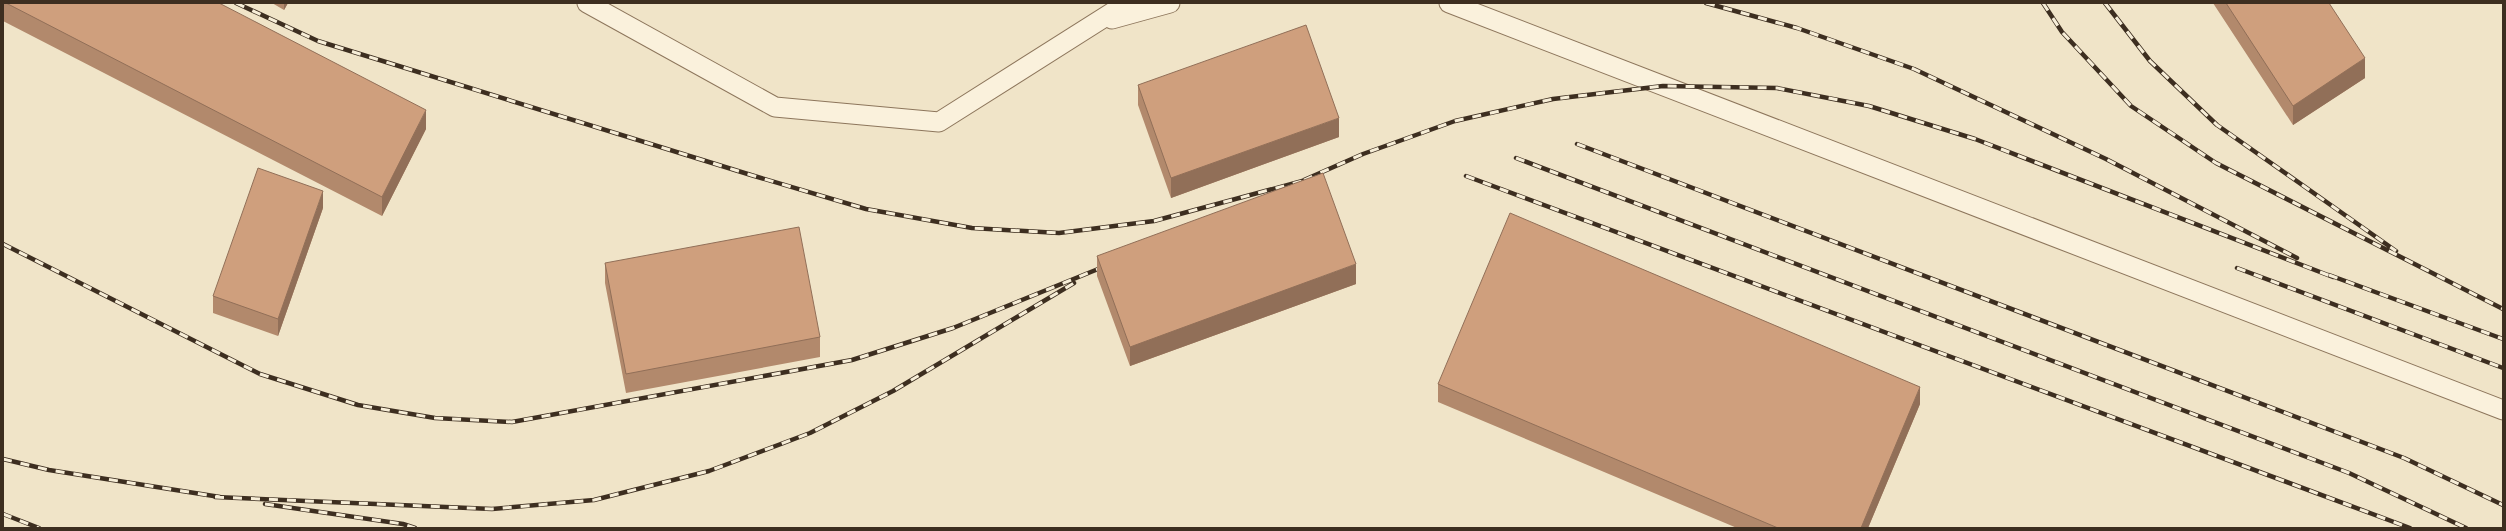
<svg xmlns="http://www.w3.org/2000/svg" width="2506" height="531" viewBox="0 0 2506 531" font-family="'PT Serif',serif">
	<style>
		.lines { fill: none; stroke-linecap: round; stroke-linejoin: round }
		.lane-casing { stroke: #8d765c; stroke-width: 21 }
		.lane { stroke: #faf1dc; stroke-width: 19 }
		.rail-casing { stroke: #3d2e20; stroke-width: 4.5 }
		.rail { stroke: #f7eed8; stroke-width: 3; stroke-dasharray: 9; stroke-linecap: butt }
		.wall { fill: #b2896c }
		.shaded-wall { fill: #916f58 }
		.building { fill: #cf9f7d; stroke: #916f58 }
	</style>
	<rect width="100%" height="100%" fill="#f0e4c8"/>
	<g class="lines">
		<defs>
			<path id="lane" d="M587,3L775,107L939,122L1127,3
				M1449,3L2503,410
				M1112,19L1170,3"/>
		</defs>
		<use href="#lane" class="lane-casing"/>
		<use href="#lane" class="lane"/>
		<defs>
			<path id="rail" d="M236,3L318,41L751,175L866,209L972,228L1059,233L1154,221L1306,180
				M1706,3L1797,28L1914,69L2106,159L2297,258
				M2043,3L2062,32L2131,106L2216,163L2503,309
				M2105,3L2150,61L2217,125L2396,251
				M1577,144L2404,458L2503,505
				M1516,158L2349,473L2466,528
				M1466,176L2410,528
				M1304,180L1363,154L1455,121L1553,99L1663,86L1777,88L1869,106L1975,139L2333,277
				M3,244L260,374L358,405L435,418L512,422L852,360L953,328L1108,265
				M2237,268L2503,368
				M2329,275L2503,339
				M3,459L49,470L220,497
				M215,497L492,509L594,500L709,471L810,433L893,391L1074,283
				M265,504L403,524L415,528
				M3,514L39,528"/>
		</defs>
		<use href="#rail" class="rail-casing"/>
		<use href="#rail" class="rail"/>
	</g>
	<path class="wall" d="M3,3H219L426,129L382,216L3,21Z
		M272,3H288L284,10Z
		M2213,3H2329L2365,78L2293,125Z
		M1138,85L1339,137L1171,198L1138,105Z
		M323,208L278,336L213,313V296Z
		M1097,256L1356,284L1130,366L1097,276Z
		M605,263L820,337V357L626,393L605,283Z
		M1438,384L1920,404L1868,528H1737L1438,402Z"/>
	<path class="shaded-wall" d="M284,3H288L284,10Z
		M2365,58V78L2293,125V106Z
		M426,110V129L382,216V197Z
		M1339,118V137L1171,198V178Z
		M323,191V208L278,336V319Z
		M1356,264V284L1130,366V347Z
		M1920,387V404L1868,528H1861Z"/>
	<path class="building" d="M6,3H219L426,110L382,197Z
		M2226,3H2329L2365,58L2293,106Z
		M1306,25L1339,118L1171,178L1138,85Z
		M258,168L323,191L278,319L213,296Z
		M1323,173L1356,264L1130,347L1097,256Z
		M1510,213L1920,387L1861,528H1778L1438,384Z
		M799,227L820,337L626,374L605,263Z"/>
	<rect width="2506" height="531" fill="none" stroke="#3d2e20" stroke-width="8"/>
</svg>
